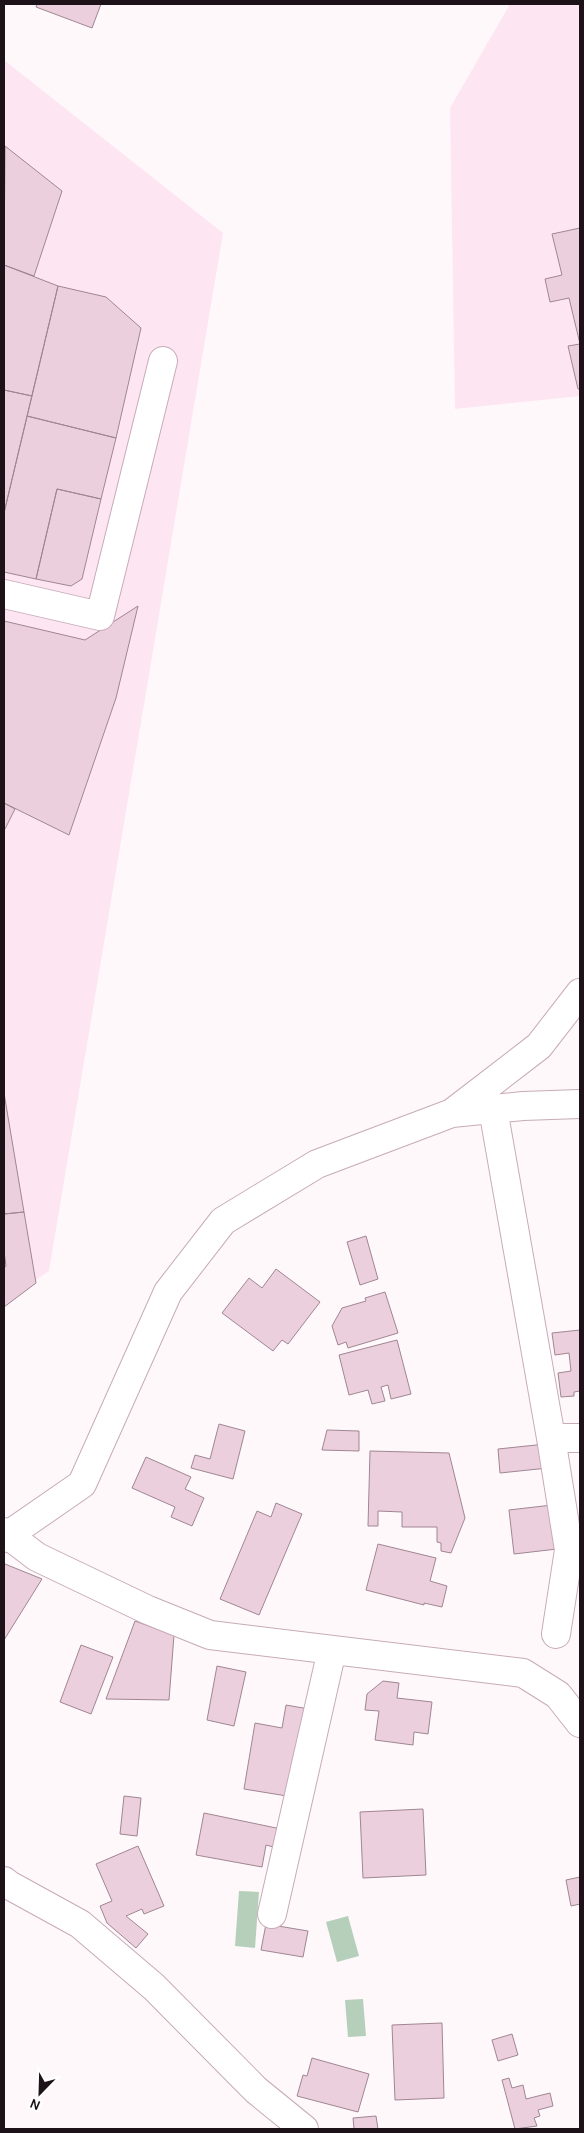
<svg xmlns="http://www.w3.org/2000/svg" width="584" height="2133" viewBox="0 0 584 2133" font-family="Karla,sans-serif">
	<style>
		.built { fill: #fde6f1 }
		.water { fill: #b5cfba }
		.building { fill: #eccfdc; stroke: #a08692 }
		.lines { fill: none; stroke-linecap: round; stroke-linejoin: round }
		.minor-casing { stroke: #c7abb8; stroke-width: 30 }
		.minor { stroke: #fff; stroke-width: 28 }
	</style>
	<rect width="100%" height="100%" fill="#fef8fa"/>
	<path class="built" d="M510,4H580V396L455,409L450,108Z
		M4,60L223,233L49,1271L4,1302Z"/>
	<path class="water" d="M239,1891L259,1892L255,1948L235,1946Z
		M348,1916L359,1956L337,1962L326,1922Z
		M363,1999L366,2036L348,2037L345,2000Z"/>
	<path class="building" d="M37,4H101L92,28L36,7Z
		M5,146L62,191L34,276L4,265Z
		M580,228V389H578L568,346L580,344L569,298L550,302L545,279L562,275L552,234Z
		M4,265L58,286L32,396L4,390Z
		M58,286L106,297L141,328L116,438L27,416Z
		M4,390L32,396L4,513Z
		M27,416L116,438L101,499L57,489L36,579L4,572V513Z
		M57,489L101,499L82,579L71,586L36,579Z
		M138,606L116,698L69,835L4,803V621L85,640Z
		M4,803L15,809L5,829H4Z
		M4,1093L24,1212L4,1214Z
		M24,1212L36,1283L4,1307V1268L6,1266L4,1251V1214Z
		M366,1236L378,1279L360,1285L347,1242Z
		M276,1269L320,1302L288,1344L282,1340L273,1351L222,1313L249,1278L262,1288Z
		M385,1292L398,1333L348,1348L346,1342L338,1345L332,1326L342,1308L366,1301L365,1298Z
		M580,1330V1391L574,1392V1396L561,1397L558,1373L571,1371L569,1353L555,1355L552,1333Z
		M397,1340L411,1394L391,1399L388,1385L381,1387L385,1401L372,1404L368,1390L349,1395L339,1355Z
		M219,1424L245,1431L233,1479L191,1468L195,1455L210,1459Z
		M327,1430L359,1431V1451L322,1450Z
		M546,1444L548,1468L500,1473L498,1449Z
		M370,1451L449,1453L465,1518L451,1553L441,1551V1543L437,1542V1527H402V1512L378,1511V1526H368Z
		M146,1457L191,1477L185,1489L204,1498L192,1526L171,1517L175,1507L132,1488Z
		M276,1503L302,1514L259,1615L220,1599L257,1511L271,1517Z
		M552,1505L557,1549L514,1554L509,1510Z
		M378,1544L436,1558L430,1581L447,1586L442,1607L424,1603V1605L366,1590Z
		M5,1564L42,1579L4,1640V1565Z
		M135,1621L174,1635L169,1700L106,1699Z
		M81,1645L113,1657L91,1714L60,1702Z
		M217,1666L246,1672L234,1726L207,1720Z
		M383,1681L399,1683L397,1698L432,1702L428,1734L414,1732L413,1745L375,1740L379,1711L365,1710L367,1694Z
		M286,1705L309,1709L293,1797L244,1789L255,1723L282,1728Z
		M124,1796L141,1798L137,1836L120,1834Z
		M423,1809L426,1875L363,1878L360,1812Z
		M204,1813L281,1829L277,1848L266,1845L262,1867L196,1855Z
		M138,1846L164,1906L144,1914L142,1909L126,1916L148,1934L136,1948L107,1923L100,1906L112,1901L96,1864Z
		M580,1877V1904L571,1906L566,1880Z
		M266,1924L308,1931L303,1957L261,1950Z
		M442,2023L444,2098L395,2100L392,2025Z
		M512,2034L518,2055L498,2061L492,2040Z
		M312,2058L369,2074L358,2112L297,2096L303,2075L307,2076Z
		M509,2078L512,2088L523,2085L526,2099L550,2093L553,2106L538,2110L540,2116L534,2118L537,2126L515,2129L502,2080Z
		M376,2116L378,2129H354L353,2118Z"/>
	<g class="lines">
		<defs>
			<path id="minor" d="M4,594L100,616L163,361
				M493,1109L551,1438H580
				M452,1113L539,1046L580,993
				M551,1438L569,1550L556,1634
				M4,1532L37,1557L148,1610L210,1635L523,1673L558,1695L580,1723
				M4,1538L82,1484L168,1292L223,1221L317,1164L452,1113L523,1106L580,1104
				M4,1881L9,1885L80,1924L154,1987L256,2090L304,2129
				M272,1914L332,1650"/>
		</defs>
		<use href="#minor" class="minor-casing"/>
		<use href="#minor" class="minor"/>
	</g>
	<rect width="584" height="2133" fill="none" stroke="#1c1217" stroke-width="10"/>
	<g transform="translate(40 2093) rotate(203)" stroke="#ffffff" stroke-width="4" paint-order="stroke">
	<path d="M0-4L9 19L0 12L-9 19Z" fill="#1c1217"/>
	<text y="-8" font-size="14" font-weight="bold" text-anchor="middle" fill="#1c1217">N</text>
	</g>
</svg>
